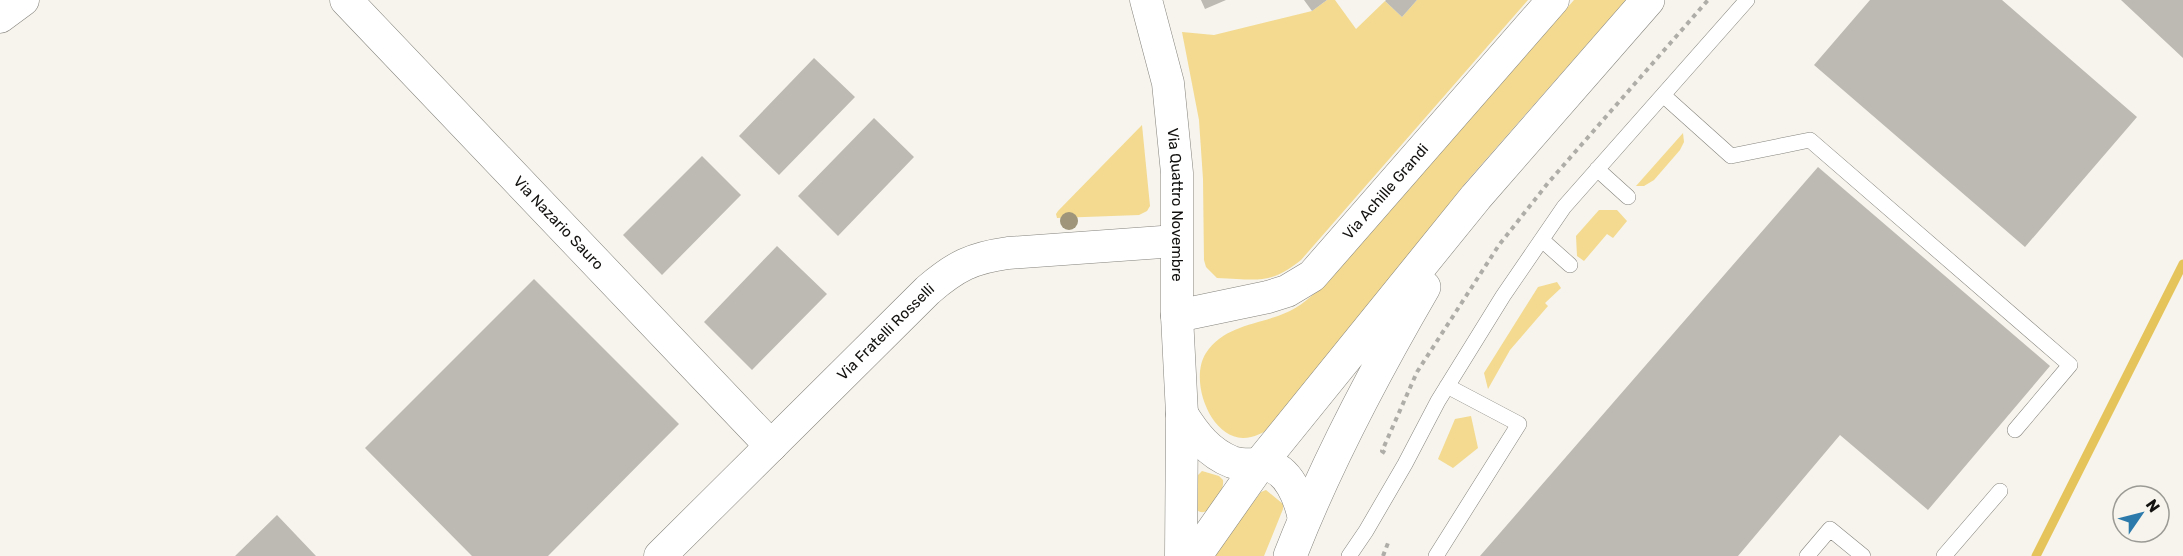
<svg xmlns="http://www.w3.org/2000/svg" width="2183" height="556" viewBox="0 0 2183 556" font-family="Rubik,sans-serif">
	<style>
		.green { fill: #f3da90 }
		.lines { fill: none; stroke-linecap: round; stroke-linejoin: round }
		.stream { stroke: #e6c45c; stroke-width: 9 }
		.building { fill: #bcbab3 }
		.lane-casing { stroke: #85837d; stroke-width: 16 }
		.street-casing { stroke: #85837d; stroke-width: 33 }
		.secondary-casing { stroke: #85837d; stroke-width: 34 }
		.path { stroke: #afada7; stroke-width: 4; stroke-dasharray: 4.5 4.5; stroke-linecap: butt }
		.lane { stroke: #fff; stroke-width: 15 }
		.street { stroke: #fff; stroke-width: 32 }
		.secondary { stroke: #fff; stroke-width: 33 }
		.tree { fill: #9e957a }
		.labels { text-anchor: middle; stroke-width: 6; stroke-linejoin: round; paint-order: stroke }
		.street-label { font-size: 15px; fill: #131210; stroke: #f6f4ec }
	</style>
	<rect width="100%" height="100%" fill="#f6f4ec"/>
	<path class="green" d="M1327,0H1335L1356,29L1385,1L1402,17L1417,0H1528L1301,260C1269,286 1256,279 1217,278L1206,267L1204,260L1203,179L1199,120L1182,32L1214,35L1312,11Z
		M1574,0H1626L1467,181L1276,424C1266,431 1256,438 1243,438C1209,437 1189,379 1206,353C1222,328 1252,325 1278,316C1295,310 1307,301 1320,288Z
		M1142,125L1150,206L1147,211L1139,215L1057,218L1056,214L1058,211Z
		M1683,133L1684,142L1680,150L1654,180L1644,186H1636Z
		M1599,210H1617L1627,221L1613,238L1607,234L1584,261L1577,256L1576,236Z
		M1557,282L1561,288L1545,303L1548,306L1510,350L1488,389L1484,373L1538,287Z
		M1471,416L1478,448L1453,468L1438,459L1455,419Z
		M1202,471L1219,476L1223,480C1225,491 1208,522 1196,509V477Z
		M1266,490L1283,504V509L1264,556H1212L1261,492Z"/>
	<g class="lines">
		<path class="stream" d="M2036,556L2183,264"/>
	</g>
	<path class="building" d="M1201,0H1226L1205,9Z
		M1304,0H1327L1312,11Z
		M1386,0H1417L1402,17L1385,1Z
		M1870,0H2002L2137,117L2025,247L1814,65Z
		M2121,0H2183V58Z
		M814,58L855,97L779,175L739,136Z
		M874,118L914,157L838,236L798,196Z
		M702,156L741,195L662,275L623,235Z
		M1818,167L2050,366L1928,510L1840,435L1738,556H1480Z
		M777,246L827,294L752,370L704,322Z
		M534,279L679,424L548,556H472L365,448Z
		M277,515L316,556H235Z"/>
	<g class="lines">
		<defs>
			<path id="lane" d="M1663,95L1731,156L1810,140L2070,365L2015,430
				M1597,169L1628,197
				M1542,240L1570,265
				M1349,556L1366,531L1405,464L1438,401L1503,296L1564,207L1747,0
				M1436,556L1519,424L1447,386
				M1807,556L1830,529L1863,556
				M1944,556L2000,491"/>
			<g id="street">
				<path id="s1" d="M346,0L771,446"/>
				<path id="s2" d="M1146,0L1168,83L1177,173V316L1182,414L1181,556"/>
				<path d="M0,17L23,0"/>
				<path id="s3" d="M1177,316L1268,297L1287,291L1312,276L1553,0"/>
				<path d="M1182,414C1195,435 1209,453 1232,462C1243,466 1253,463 1265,465C1289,468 1300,499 1304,519"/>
				<path id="s4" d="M660,556L928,290C956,266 972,258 1008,253L1176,241"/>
			</g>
			<path id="secondary" d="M1195,556L1259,465L1476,197L1648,0
				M1290,556C1326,463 1374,373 1424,287"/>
		</defs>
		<use href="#lane" class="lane-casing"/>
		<use href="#street" class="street-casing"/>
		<use href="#secondary" class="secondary-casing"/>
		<path class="path" d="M1385,453L1382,451L1417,372L1499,245L1548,183L1708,0
			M1383,556L1388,543"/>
		<use href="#lane" class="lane"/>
		<use href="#street" class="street"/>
		<use href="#secondary" class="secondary"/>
	</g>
	<circle class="tree" cx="1069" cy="221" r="9"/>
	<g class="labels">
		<g class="street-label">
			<text dy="5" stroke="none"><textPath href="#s3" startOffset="254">Via Achille Grandi</textPath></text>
			<text dy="5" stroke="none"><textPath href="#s2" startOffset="208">Via Quattro Novembre</textPath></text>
			<text dy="5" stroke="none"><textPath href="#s1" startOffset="308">Via Nazario Sauro</textPath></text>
			<text dy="5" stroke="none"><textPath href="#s4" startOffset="318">Via Fratelli Rosselli</textPath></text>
		</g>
	</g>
	<g transform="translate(2141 514) rotate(55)"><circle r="28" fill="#f6f4ec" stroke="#9b9a94" stroke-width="1.5"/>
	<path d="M0-4.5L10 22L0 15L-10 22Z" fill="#2c7aac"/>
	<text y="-9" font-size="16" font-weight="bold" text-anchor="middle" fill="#131210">N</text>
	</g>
</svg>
